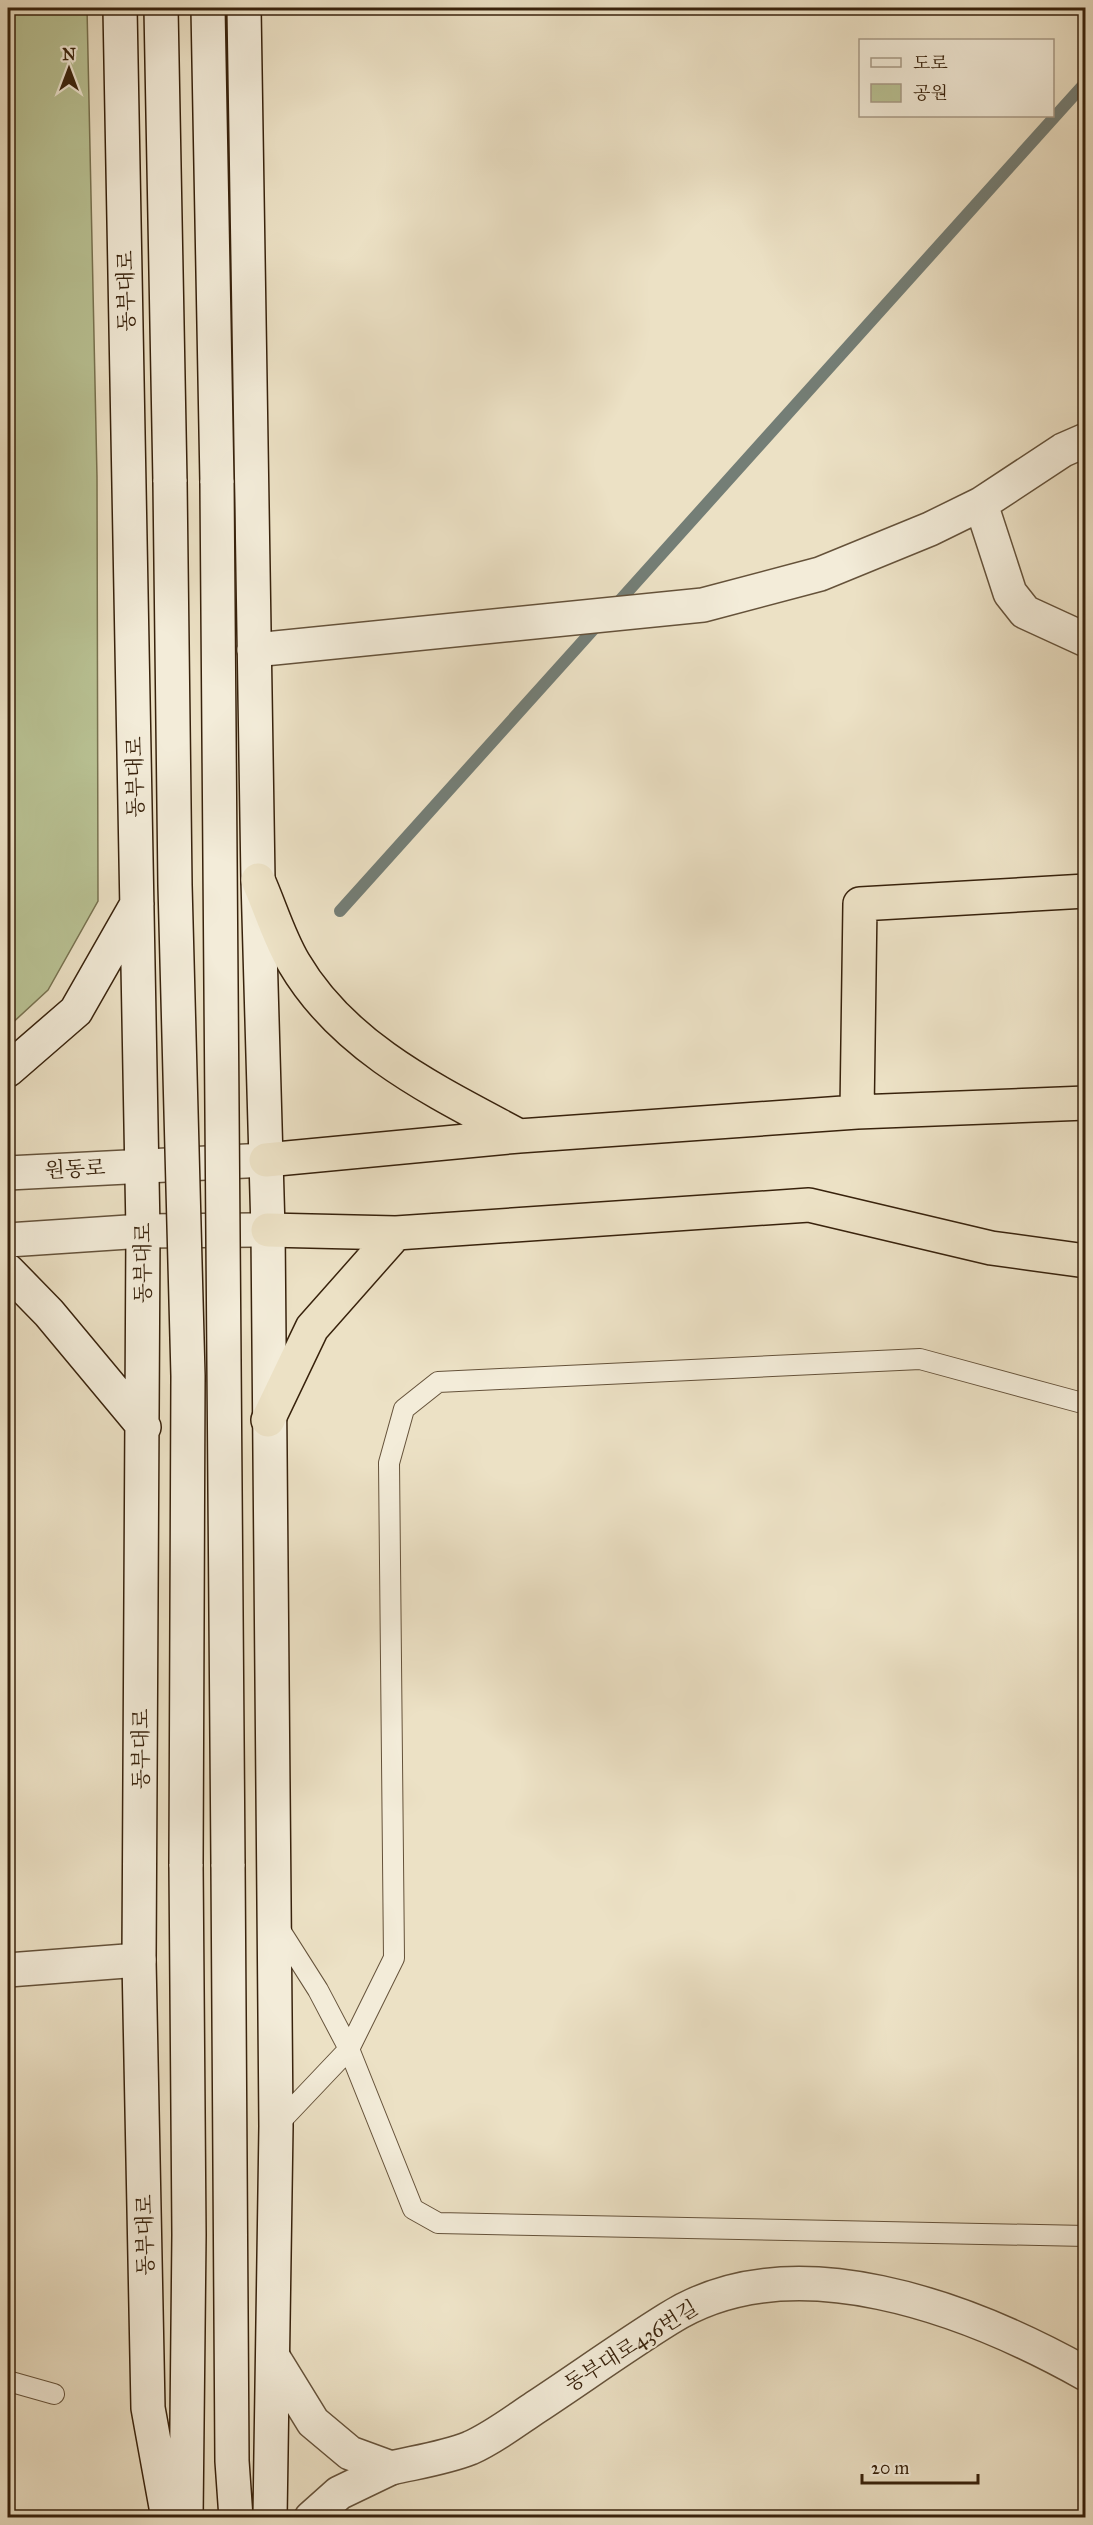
<svg xmlns="http://www.w3.org/2000/svg" width="1093" height="2525" viewBox="0 0 1093 2525" font-family="'IM FELL Great Primer','Noto Serif KR',serif">
	<style>
		.green { fill: #b9c294; stroke: #787250; stroke-width: 1.5 }
		.lines { fill: none; stroke-linecap: round; stroke-linejoin: round }
		.stream { stroke: #747e76; stroke-width: 12 }
		.service-casing { stroke: #65523a; stroke-width: 22 }
		.minor-casing { stroke: #65523a; stroke-width: 36 }
		.tertiary-casing { stroke: #65523a; stroke-width: 36 }
		.secondary-casing { stroke: #38220c; stroke-width: 36 }
		.motorway-casing { stroke: #38220c; stroke-width: 36 }
		.service { stroke: #f3ecd9; stroke-width: 20 }
		.minor { stroke: #f3ecd9; stroke-width: 33 }
		.tertiary { stroke: #f3ecd9; stroke-width: 33 }
		.secondary { stroke: #f3ecd9; stroke-width: 33 }
		.motorway { stroke: #ece1c5; stroke-width: 33 }
		.secondary-bridge-casing { stroke: #38220c; stroke-width: 36; stroke-linecap: butt }
		.secondary-bridge { stroke: #f3ecd9; stroke-width: 33 }
		.labels { text-anchor: middle; stroke-width: 4.5; stroke-linejoin: round; paint-order: stroke }
		.street-label { font-size: 21px; fill: #38220c; stroke: #f3ecd9 }
	</style>
	<rect width="100%" height="100%" fill="#ece1c5"/>
	<filter id="stains"><feTurbulence type="fractalNoise" baseFrequency=".00333" numOctaves="4"/><feColorMatrix values="0 0 0 0 .2 0 0 0 0 .09 0 0 0 0 .02 0 0 0 .5 -.17"/></filter>
	<radialGradient id="worn" r=".72"><stop offset=".6" stop-color="#630" stop-opacity="0"/><stop offset="1" stop-color="#630" stop-opacity=".3"/></radialGradient>
	<path class="green" d="M8,8H87L97,477L98,901L48,990L8,1027V871L14,842Z"/>
	<g class="lines">
		<path class="stream" d="M613,608L1086,82
			M340,911L601,621"/>
		<defs>
			<path id="service" d="M278,1927L318,1990L349,2049L413,2209L438,2223L1086,2236
				M276,2126L349,2049L394,1958L389,1463L404,1409L438,1382L920,1359L1086,1404
				M8,2381L54,2394"/>
			<path id="minor" d="M981,504L1010,593L1025,612L1086,640
				M254,650L703,605L820,574L930,529L981,504L1063,450L1086,440
				M8,1970L139,1960
				M273,2357L313,2422L350,2453L391,2468L339,2493L311,2518"/>
			<path id="tertiary" d="M8,1173L266,1160
				M8,1240L143,1231L268,1230
				M391,2468C417,2462 445,2458 470,2448C493,2438 515,2421 536,2407C580,2378 623,2347 668,2319C792,2240 970,2309 1086,2374"/>
			<path id="secondary" d="M120,8L143,1231L139,1960L148,2408L168,2518
				M161,8L170,482
				M208,8L217,483
				M244,8L258,880L268,1230L276,2126L270,2518
				M8,1070L76,1011L137,904
				M8,1271L49,1313L144,1427
				M228,1864L232,2461L236,2518
				M186,2518L189,2235L186,1864"/>
			<path id="motorway" d="M258,880C270,907 279,938 294,963C344,1048 435,1091 519,1136
				M857,1112L860,904L1086,891
				M266,1160L519,1136L857,1112L1086,1103
				M268,1230L396,1233L809,1205L991,1248L1086,1261
				M268,1420L312,1328L396,1233"/>
		</defs>
		<use href="#service" class="service-casing"/>
		<use href="#minor" class="minor-casing"/>
		<use href="#tertiary" class="tertiary-casing"/>
		<use href="#secondary" class="secondary-casing"/>
		<use href="#motorway" class="motorway-casing"/>
		<use href="#service" class="service"/>
		<use href="#minor" class="minor"/>
		<use href="#tertiary" class="tertiary"/>
		<use href="#secondary" class="secondary"/>
		<use href="#motorway" class="motorway"/>
		<defs>
			<path id="secondary-bridge" d="M170,482L175,885L188,1376L186,1864
				M217,483L228,1864"/>
		</defs>
		<use href="#secondary-bridge" class="secondary-bridge-casing"/>
		<use href="#secondary-bridge" class="secondary-bridge"/>
	</g>
	<g class="labels">
		<g class="street-label">
			<text transform="translate(126 291) rotate(-91)" y="7">동부대로</text>
			<text transform="translate(135 777) rotate(-91)" y="7">동부대로</text>
			<text transform="translate(75 1169) rotate(-3)" y="7">원동로</text>
			<text transform="translate(143 1263) rotate(-90)" y="7">동부대로</text>
			<text transform="translate(141 1749) rotate(-90)" y="7">동부대로</text>
			<text transform="translate(145 2235) rotate(-91)" y="7">동부대로</text>
			<text transform="translate(631 2346) rotate(-32)" y="7">동부대로436번길</text>
		</g>
	</g>
	<rect width="1093" height="2525" fill="none" stroke="#ece1c5" stroke-width="30"/>
	<rect x="9" y="9" width="1075" height="2507" fill="none" stroke="#38220c" stroke-width="3"/>
	<rect x="15" y="15" width="1063" height="2495" fill="none" stroke="#38220c" stroke-width="1.5"/>
	<rect x="859" y="39" width="195" height="78" fill="#f3ecd9" stroke="#a89b87" stroke-width="1.5"/>
	<rect x="871" y="58" width="30" height="9" fill="#f3ecd9" stroke="#a89b87" stroke-width="1.5"/>
	<text x="913" y="69" font-size="18" fill="#38220c">도로</text>
	<rect x="871" y="84" width="30" height="18" fill="#b9c294" stroke="#a89b87" stroke-width="1.5"/>
	<text x="913" y="99" font-size="18" fill="#38220c">공원</text>
	<g transform="translate(69 69)" stroke="#f3ecd9" stroke-width="4.5" paint-order="stroke">
	<path d="M0-4.5L10 22L0 15L-10 22Z" fill="#38220c"/>
	<text y="-9" font-size="16" font-weight="bold" text-anchor="middle" fill="#38220c">N</text>
	</g>
	<path d="M862 2474v9h116v-9" fill="none" stroke="#38220c" stroke-width="3"/>
	<text x="871" y="2474" font-size="18" fill="#38220c" stroke="#f3ecd9" stroke-width="4.5" paint-order="stroke">20 m</text>
	<rect width="100%" height="100%" filter="url(#stains)"/>
	<rect width="100%" height="100%" fill="url(#worn)"/>
</svg>
